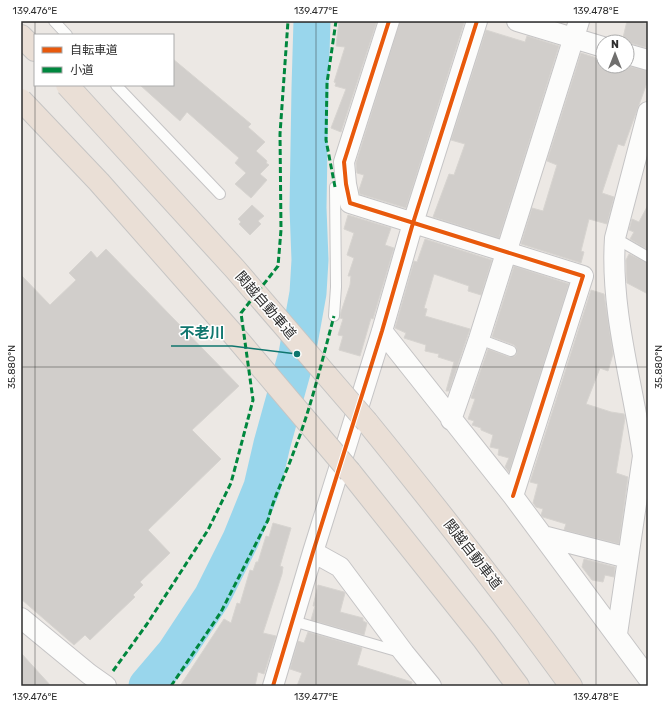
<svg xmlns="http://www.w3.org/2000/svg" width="669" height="707" viewBox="0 0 669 707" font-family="Rubik,'Noto Sans JP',sans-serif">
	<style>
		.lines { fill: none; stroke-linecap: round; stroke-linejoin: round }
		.river { stroke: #99d6ec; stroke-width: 37 }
		.building { fill: #d1cecb; stroke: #d7d4d0 }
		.lane-casing { stroke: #c5c4c5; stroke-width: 12 }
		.street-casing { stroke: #c5c4c5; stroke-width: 22 }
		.highway-casing { stroke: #c6c5c4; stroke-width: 24 }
		.lane { stroke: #fcfcfb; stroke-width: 10 }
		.street { stroke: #fcfcfb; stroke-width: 20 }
		.highway { stroke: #eadfd6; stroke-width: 22 }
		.highway-bridge-casing { stroke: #c6c5c4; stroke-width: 24; stroke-linecap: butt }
		.highway-bridge { stroke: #eadfd6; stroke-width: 22 }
		.quiet { stroke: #00873e; stroke-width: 3; stroke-dasharray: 6 3; stroke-linecap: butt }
		.cycleway-casing { stroke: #fff; stroke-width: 6 }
		.cycleway { stroke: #e8590c; stroke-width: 4 }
		.ticks { fill: none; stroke: #2e2e2e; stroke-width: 1; stroke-opacity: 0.45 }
		.labels { text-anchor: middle; stroke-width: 3; stroke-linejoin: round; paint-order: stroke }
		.street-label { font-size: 14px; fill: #2e2e2e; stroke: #fff }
		.leader { fill: none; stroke: #0f766e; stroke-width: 1.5 }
		.callout-dot { fill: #0f766e; stroke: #fff; stroke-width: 1.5 }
		.callout-label { font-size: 15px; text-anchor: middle; font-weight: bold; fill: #0f766e; stroke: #fff; stroke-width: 3; stroke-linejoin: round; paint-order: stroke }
		.neatline { fill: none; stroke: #2e2e2e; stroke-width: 1.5 }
		.ticks-label { font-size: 10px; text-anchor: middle; fill: #2e2e2e }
	</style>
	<rect width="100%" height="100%" fill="#ece8e4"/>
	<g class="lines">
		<path class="river" d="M147,686L175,653L212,597L241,539L262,487L272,444L297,354L308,293L310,260L308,208L310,88L312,21"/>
	</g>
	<path class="building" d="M339,21H377L341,132L331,128L346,89L335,86L336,83L334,82L345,47L336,46Z
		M400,21H459L464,23L406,208L360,194L359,190L364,175L357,173L356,163Z
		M627,21H636L648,24V48L627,42H622Z
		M486,30L525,42L527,36L559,46L499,238L433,217L449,174L454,175L465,144L451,140Z
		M581,53L603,60V66H627L648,71V80L624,146L618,144L602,193L614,197L607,224L589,219L581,251L584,252L581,263L521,244L532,208L543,211L557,165L547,161Z
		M173,59L251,124L248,127L265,142L256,151L267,161L266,163L269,165L260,174L267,180L251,198L235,184L246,173L235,163L239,158L187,112L180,121L140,85H173Z
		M252,205L264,216L258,221L261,224L250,235L239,224L241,222L238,219Z
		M648,205V250L630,239L634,232L629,230L632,219L639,222Z
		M348,215L391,228L385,245L394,248L373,319L371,318L360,356L339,350L343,336L338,335L343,319L340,318L341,312L350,285L351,276H348L354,258L347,255L354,233L344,229Z
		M425,239L492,260L481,295L468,291L469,286L434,274L424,308L427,309L425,316L470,329L449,391H446L454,362L438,357L439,354L425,351L426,345L404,338L406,333L395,328L414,261L417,262Z
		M106,249L239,386L192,430L221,459L148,530L170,553L140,582L143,585L133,595L135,597L90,640L85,635L74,645L21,599V275L50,305L76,280L69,273L91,251L97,258Z
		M629,254L648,263V294L627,283L626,260Z
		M514,266L569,284L509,472L505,467L509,458L498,455L499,449L490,447L493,435L481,430V428L472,425L474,421L468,419L475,399L471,398L488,349L509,357L515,356L517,353L516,347L514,345L492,337Z
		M591,290L604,294L613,354L608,371L600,368L586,404L611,412L624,414L625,418L616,473L628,477L619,544L564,530L566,524L543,517L541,515L543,509L536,507L533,503L538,484L530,482Z
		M273,523L291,528L280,566L283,567L282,574L263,633L276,636L264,674L258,672L255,686H180L224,619L231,623L237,603L240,604L250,570L253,571L256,562H258L266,536L269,537Z
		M584,559L615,567L614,577L605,575L603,582L592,580L582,567Z
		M318,585L344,592L345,593L340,612L363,618V621L367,623L364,635L311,620L315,606H313Z
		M308,632L360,647L362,648L357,665L412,682L411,686H297L302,673L290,669L298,641L304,643Z
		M21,653L51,686H21Z"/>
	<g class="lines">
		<defs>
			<path id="lane" d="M54,21L67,35
				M116,85L220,194
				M615,238L648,257
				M334,316L336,287L335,187L346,184
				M479,339L511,351
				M293,621L400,652"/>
			<path id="street" d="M389,21L344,162L346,184L350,203L583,276L513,496
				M517,21L603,47
				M627,54L648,60
				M382,331L513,496L648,678
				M451,420L479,339L579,21
				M543,536L628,558
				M313,552L340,567L404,653L431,686
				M21,618L89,674L106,686
				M617,634L643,456C633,384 610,311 615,238L648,112
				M273,686L313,552L382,331L413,223L477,21"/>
			<path id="highway" d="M21,36L35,50
				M367,422C437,508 506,596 571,686
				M350,472L484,640L518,686"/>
		</defs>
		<use href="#lane" class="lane-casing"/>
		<use href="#street" class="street-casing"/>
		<use href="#highway" class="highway-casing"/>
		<use href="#lane" class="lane"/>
		<use href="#street" class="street"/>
		<use href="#highway" class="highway"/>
		<defs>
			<path id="highway-bridge" d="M67,85L235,269L367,422
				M21,100L99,182L233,334L350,472"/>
		</defs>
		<use href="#highway-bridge" class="highway-bridge-casing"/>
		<use href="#highway-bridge" class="highway-bridge"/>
		<path class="quiet" d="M335,187L326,140L327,83L336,21
			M113,671L147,624L208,530L231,483L253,400L241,313L278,266L281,230L280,134L288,21
			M171,686L221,612L268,520C274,496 286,474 294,451C311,408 322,361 334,316"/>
		<defs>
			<path id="cycleway" d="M389,21L344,162L346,184L350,203L583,276L513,496
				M273,686L313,552L382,331L413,223L477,21"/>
		</defs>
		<use href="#cycleway" class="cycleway-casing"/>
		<use href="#cycleway" class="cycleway"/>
	</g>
	<path class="ticks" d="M35,21V35M316,21V686M596,21V686M21,22H648M35,85V686M21,367H648"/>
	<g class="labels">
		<g class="street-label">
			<text transform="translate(266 305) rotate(49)" y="5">関越自動車道</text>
			<text transform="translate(473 554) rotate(52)" y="5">関越自動車道</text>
		</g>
	</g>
	<path class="leader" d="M297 354L232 346H171"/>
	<circle class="callout-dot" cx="297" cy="354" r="4"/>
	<g class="callout-label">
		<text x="202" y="338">不老川</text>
	</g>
	<rect width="669" height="707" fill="none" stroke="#ffffff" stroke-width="44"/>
	<rect x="34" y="34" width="140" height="52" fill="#ffffff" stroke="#ababab"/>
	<rect x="42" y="47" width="20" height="6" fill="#e8590c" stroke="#ababab"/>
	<text x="70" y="54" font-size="12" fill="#2e2e2e">自転車道</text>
	<rect x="42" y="67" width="20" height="6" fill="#00873e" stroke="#ababab"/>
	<text x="70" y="74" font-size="12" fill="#2e2e2e">小道</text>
	<g transform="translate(615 54)"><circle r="19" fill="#ffffff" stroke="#ababab"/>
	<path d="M0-3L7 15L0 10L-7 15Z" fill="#706f6e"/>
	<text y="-6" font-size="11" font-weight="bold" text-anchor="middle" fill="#2e2e2e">N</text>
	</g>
	<rect x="22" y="22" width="625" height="663" class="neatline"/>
	<g class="ticks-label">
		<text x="35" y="14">139.476°E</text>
		<text x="316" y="14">139.477°E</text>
		<text x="596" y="14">139.478°E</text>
		<text transform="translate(11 367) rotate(-90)" y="4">35.880°N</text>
		<text transform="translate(658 367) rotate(-90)" y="4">35.880°N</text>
		<text x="35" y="700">139.476°E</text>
		<text x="316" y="700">139.477°E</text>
		<text x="596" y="700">139.478°E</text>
	</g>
</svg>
